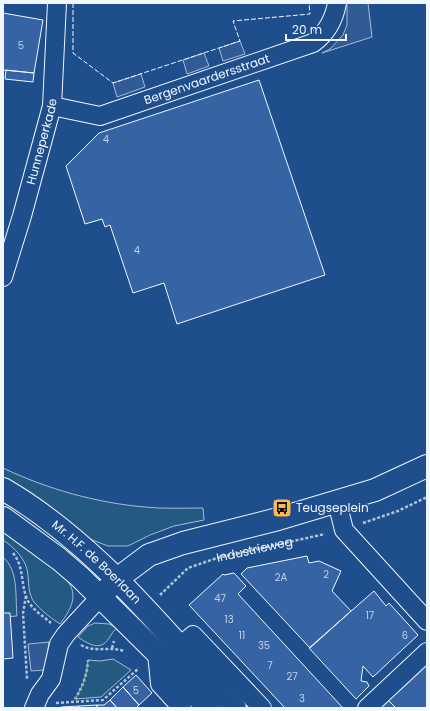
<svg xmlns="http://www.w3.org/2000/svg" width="430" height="711" viewBox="0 0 430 711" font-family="Poppins,sans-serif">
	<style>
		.green { fill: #245a82; stroke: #a8bbd7 }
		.parking { fill: #305b95; stroke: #a8bbd7 }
		.building { fill: #3563a3; stroke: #f2f6ff }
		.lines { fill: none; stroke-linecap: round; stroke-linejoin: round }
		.street-casing { stroke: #f2f6ff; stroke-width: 20 }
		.secondary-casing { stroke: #f2f6ff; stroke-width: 24 }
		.path { stroke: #b3c4dc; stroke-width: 2.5; stroke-dasharray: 3 2; stroke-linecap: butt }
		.street { stroke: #1f4e8c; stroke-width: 18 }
		.secondary { stroke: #1f4e8c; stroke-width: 22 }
		.hedge { stroke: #97c8a6; stroke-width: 3; stroke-dasharray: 2 3; stroke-linecap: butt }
		.fence { stroke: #f2f6ff; stroke-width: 1; stroke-dasharray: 5 2; stroke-linecap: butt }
		.labels { text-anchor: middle; stroke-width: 3; stroke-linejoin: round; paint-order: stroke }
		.number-label { font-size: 10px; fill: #c3d1e8 }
		.street-label { font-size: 12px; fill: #f2f6ff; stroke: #1f4e8c }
		.poi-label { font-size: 12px; fill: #f2f6ff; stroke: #1f4e8c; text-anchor: start }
	</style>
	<rect width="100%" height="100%" fill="#1f4e8c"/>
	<path class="green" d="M3,468C47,489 97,503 145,507C164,509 184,508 203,508L204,520L174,526L150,535L128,546H108L87,538L3,484Z
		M3,494L79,548L72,556L3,506Z
		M3,530C16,540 30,550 43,560C71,580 85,592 60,624C51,618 41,611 34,602C28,593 29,585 28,575C27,560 14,547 3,540Z
		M3,557C19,571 15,596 17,616L3,617Z
		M95,623L109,624L117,628C113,631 112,634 109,638C101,652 88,644 78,637L88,626Z
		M113,659L131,670L101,697L75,699C83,686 87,675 88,660L100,661Z"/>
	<path class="parking" d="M347,3H368L372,37L322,53L330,49L343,35L347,25Z
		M240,41L245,54L223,61L219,48Z
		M204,53L209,66L187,74L183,60Z
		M141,74L145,87L117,97L113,83Z
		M49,642L45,670L31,671L28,644Z"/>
	<path class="building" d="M3,13L43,20L34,73L3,70Z
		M6,70L34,73L33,82L5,79Z
		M259,80L325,275L177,324L164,283L133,293L110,225L105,227L102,219L85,224L66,166L99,133Z
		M307,556L309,563L319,561L341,571L332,591L351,611L310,648L241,574L247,568Z
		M234,573L246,586L238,594L343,708H285L189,605L223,574L224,575Z
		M374,591L386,606L389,603L418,635L373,677L363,666L361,681L367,682L369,686L356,699L309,648Z
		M3,613H10L13,658L3,659Z
		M427,662V708H396L387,699Z
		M136,675L152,693L139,705L123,687Z
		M123,687L139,705L136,708H117L110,700Z
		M387,699L396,708H377Z
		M110,700L117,708H97V705H104Z
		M97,705V708H79V706Z
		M79,706V708H61V707Z"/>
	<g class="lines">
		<defs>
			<g id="street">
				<path id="s2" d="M52,106L100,116L313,43C327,33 334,20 337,3"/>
				<path id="s3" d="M3,277L22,216L52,106L57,3"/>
				<path d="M337,502L344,530L427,621"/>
				<path d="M179,647L193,635L262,708"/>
				<path d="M157,653L160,684L182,708"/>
				<path d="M34,708L40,694L51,679L59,644L66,634L100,597"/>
				<path d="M367,708L427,652"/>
			</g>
			<g id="secondary">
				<path id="s4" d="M3,489C96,543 163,630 235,708"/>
				<path d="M3,518L59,559L80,577L157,653L208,708"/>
				<path d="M100,597L117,579L149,555L183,543L278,519L375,490L427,466"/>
			</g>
		</defs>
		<use href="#street" class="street-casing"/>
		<use href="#secondary" class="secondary-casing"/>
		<g class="path">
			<path d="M363,523L398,511L427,497"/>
			<path d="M13,553C25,568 20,585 28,601C33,610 43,616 51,623"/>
			<path id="s1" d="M160,595L188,568L217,558L325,534"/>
			<path d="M26,596L23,613L27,679"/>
			<path d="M81,645C95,653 109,646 124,651"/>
			<path d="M112,648L114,641"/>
			<path d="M56,703L103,700L139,668"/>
		</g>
		<use href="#street" class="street"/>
		<use href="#secondary" class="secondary"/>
		<path class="hedge" d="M75,699C83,686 87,675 88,660"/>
		<path class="fence" d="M73,3V53L113,83L240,41L233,21L310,14L309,4L315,3"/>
	</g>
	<defs>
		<symbol id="bus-square" viewBox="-11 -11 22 22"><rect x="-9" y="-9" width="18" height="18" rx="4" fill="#ffb74d" stroke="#1f4e8c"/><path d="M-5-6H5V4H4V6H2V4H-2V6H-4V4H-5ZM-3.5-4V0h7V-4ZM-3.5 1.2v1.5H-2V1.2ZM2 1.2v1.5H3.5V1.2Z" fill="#111"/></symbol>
	</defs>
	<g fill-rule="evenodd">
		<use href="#bus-square" x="271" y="497" width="22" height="22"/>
	</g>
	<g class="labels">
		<g class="number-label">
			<text x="21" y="49">5</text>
			<text x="106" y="143">4</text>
			<text x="137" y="254">4</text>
			<text x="326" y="578">2</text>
			<text x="281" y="581">2A</text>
			<text x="220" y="602">47</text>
			<text x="370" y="619">17</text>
			<text x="229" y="623">13</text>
			<text x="242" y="639">11</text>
			<text x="405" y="639">6</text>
			<text x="264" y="649">35</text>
			<text x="270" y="669">7</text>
			<text x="292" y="680">27</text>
			<text x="136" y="694">5</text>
			<text x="302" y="702">3</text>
		</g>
		<g class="street-label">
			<text dy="4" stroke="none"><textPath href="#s2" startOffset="162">Bergenvaardersstraat</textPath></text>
			<text dy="4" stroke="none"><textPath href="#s3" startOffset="141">Hunneperkade</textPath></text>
			<text dy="4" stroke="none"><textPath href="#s1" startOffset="108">Industrieweg</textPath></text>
			<text dy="4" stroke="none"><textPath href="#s4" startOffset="119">Mr. H.F. de Boerlaan</textPath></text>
		</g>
		<g class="poi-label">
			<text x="296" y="512">Teugseplein</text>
		</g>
	</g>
	<rect width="430" height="711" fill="none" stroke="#f2f6ff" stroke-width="8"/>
	<path d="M286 34v6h60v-6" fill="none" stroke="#f2f6ff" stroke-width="2"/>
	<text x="292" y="34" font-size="12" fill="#f2f6ff" stroke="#1f4e8c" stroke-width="3" paint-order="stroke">20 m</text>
</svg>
